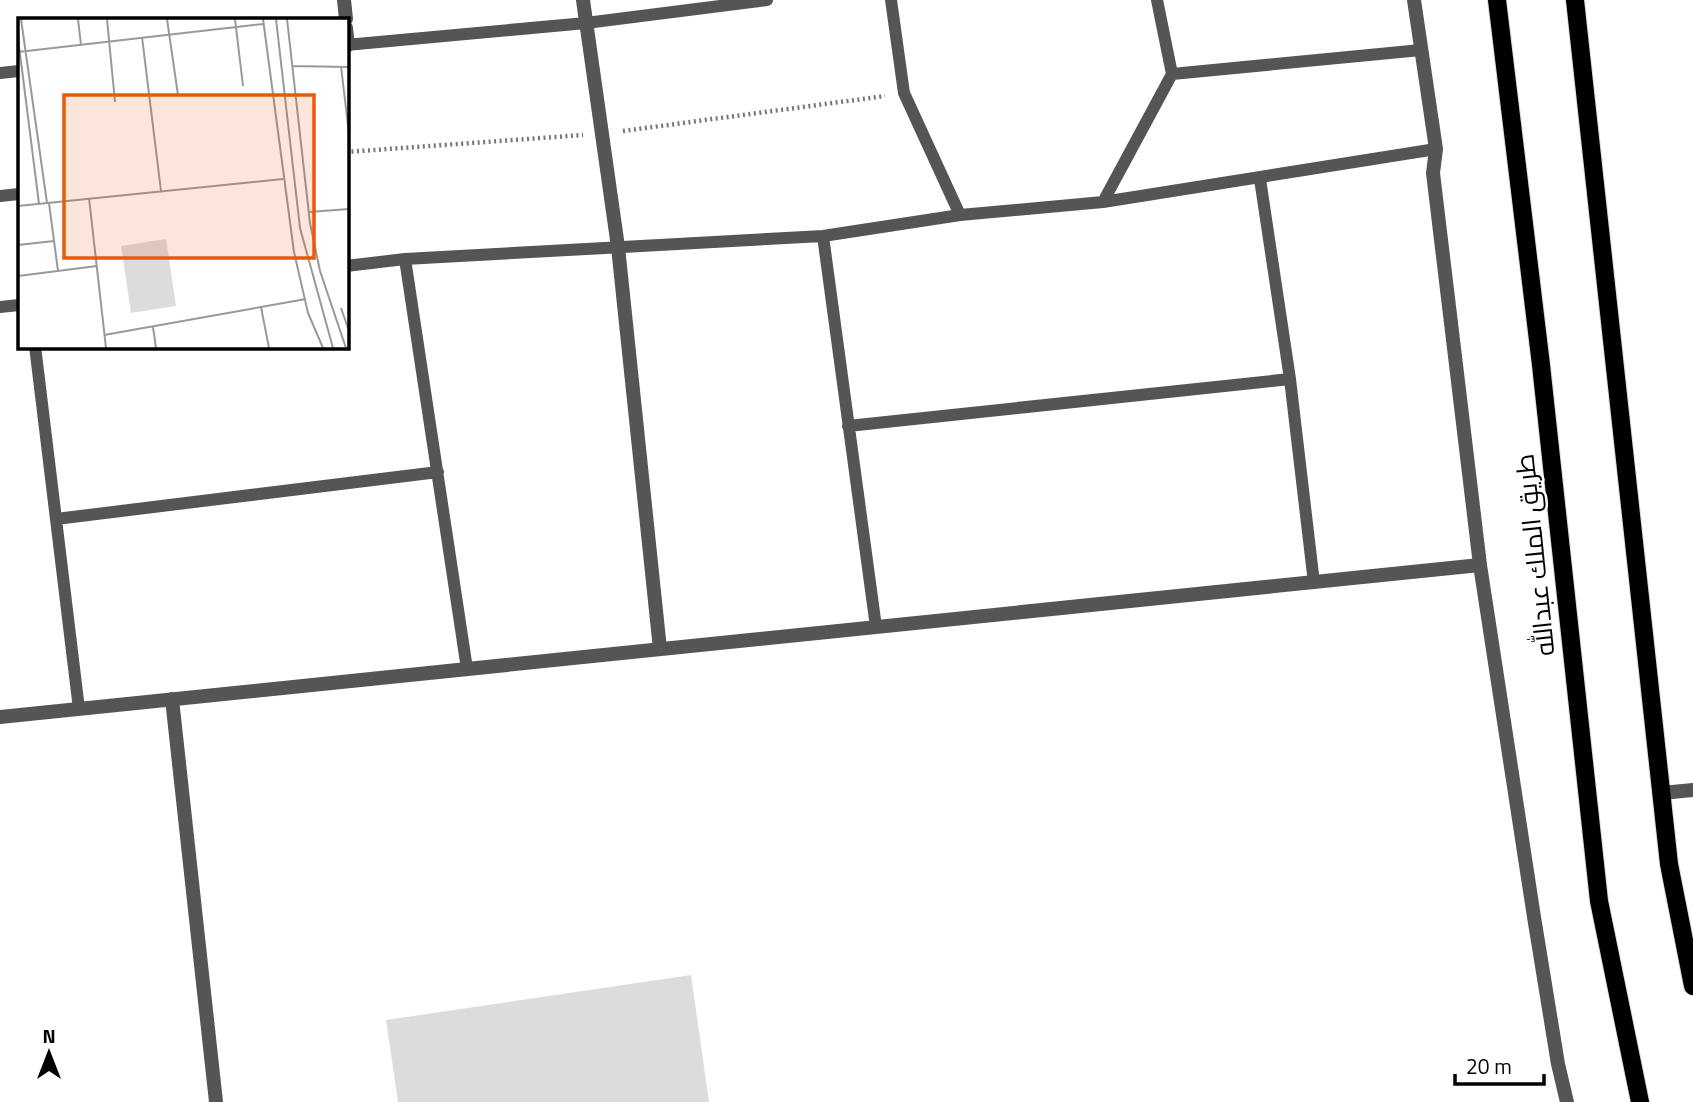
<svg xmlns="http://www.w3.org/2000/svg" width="1693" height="1102" viewBox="0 0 1693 1102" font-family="'Titillium Web',Cairo,sans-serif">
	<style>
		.green { fill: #dcdcdc }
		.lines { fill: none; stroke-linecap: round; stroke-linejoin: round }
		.primary-casing { stroke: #dbdbdb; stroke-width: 20 }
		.path { stroke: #777; stroke-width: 4.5; stroke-dasharray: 2 3.5; stroke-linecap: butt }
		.lane { stroke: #555; stroke-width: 12 }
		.street { stroke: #555; stroke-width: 14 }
		.primary { stroke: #000; stroke-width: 18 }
		.labels { text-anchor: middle; stroke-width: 5; stroke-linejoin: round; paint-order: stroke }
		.street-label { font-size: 26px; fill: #000; stroke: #fff }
		.inset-road { fill: none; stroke: #999; stroke-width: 2 }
		.view { fill: #e8590c; fill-opacity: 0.15; stroke: #e8590c; stroke-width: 3.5 }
		.inset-edge { fill: none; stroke: #000; stroke-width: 3.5 }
	</style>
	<rect width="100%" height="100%" fill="#fff"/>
	<path class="green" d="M691,975L709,1102H398L386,1020Z"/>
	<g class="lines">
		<defs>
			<path id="primary" d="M1497,0L1541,365L1599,901L1640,1102
				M1575,0L1669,864L1693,986"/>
		</defs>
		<use href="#primary" class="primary-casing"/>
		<path class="path" d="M623,131L885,96
			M346,152L583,135"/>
		<path class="lane" d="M891,0L904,93L960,215
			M346,45L586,23L767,0
			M0,73L19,71
			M1172,74L1421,50
			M1260,179L1290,379L1314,583
			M0,196L19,194
			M1103,202L1172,74L1157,0
			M823,236L876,627
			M405,259L467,669
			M346,266L405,259L823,236L960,215L1103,202L1436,149
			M0,307L19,305
			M35,346L79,709
			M848,426L1290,379
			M56,519L438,472"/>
		<path class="street" d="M344,0L346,19
			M583,0L618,247L660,649
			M1414,0L1436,149L1433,173L1480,565L1534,917L1558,1064L1567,1102
			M346,28L348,45
			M172,699L216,1102
			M0,717L1480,565
			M1662,793L1693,790"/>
		<use href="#primary" class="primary"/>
	</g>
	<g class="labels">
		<g class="street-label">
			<text transform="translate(1535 555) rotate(-96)" y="9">طريق الملك عبدالله</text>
		</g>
	</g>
	<g transform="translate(18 18)">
		<rect width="331" height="331" fill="#fff"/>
		<path d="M148,221L158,288L113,295L103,228Z" fill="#dcdcdc"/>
		<path class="inset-road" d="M3,1L29,185M60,1L63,27M89,1L97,84M149,1L160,77M217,1L225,68M245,1L276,234L290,295L305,330M258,1L282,210L315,330M269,1L292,205L302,253L328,330M124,19L143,173M0,20L21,186M0,34L245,6M275,48L331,49M323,48L331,116M71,180L88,330M31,185L40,253M0,188L265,161M291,194L331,191M0,227L36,223M0,258L79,248M243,289L251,330M323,290L331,313M135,309L138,330M86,317L288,281"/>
		<path class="view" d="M46,77H296V240H46Z"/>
		<rect width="331" height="331" class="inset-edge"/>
	</g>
	<g transform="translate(49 1053)" stroke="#ffffff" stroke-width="5" paint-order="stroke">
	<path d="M0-5L12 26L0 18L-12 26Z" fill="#000000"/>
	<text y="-10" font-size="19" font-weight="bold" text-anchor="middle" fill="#000000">N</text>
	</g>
	<path d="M1455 1074v10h89v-10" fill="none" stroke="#000000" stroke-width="3.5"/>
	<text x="1466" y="1074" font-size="21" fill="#000000" stroke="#ffffff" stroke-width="5" paint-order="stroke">20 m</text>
</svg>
